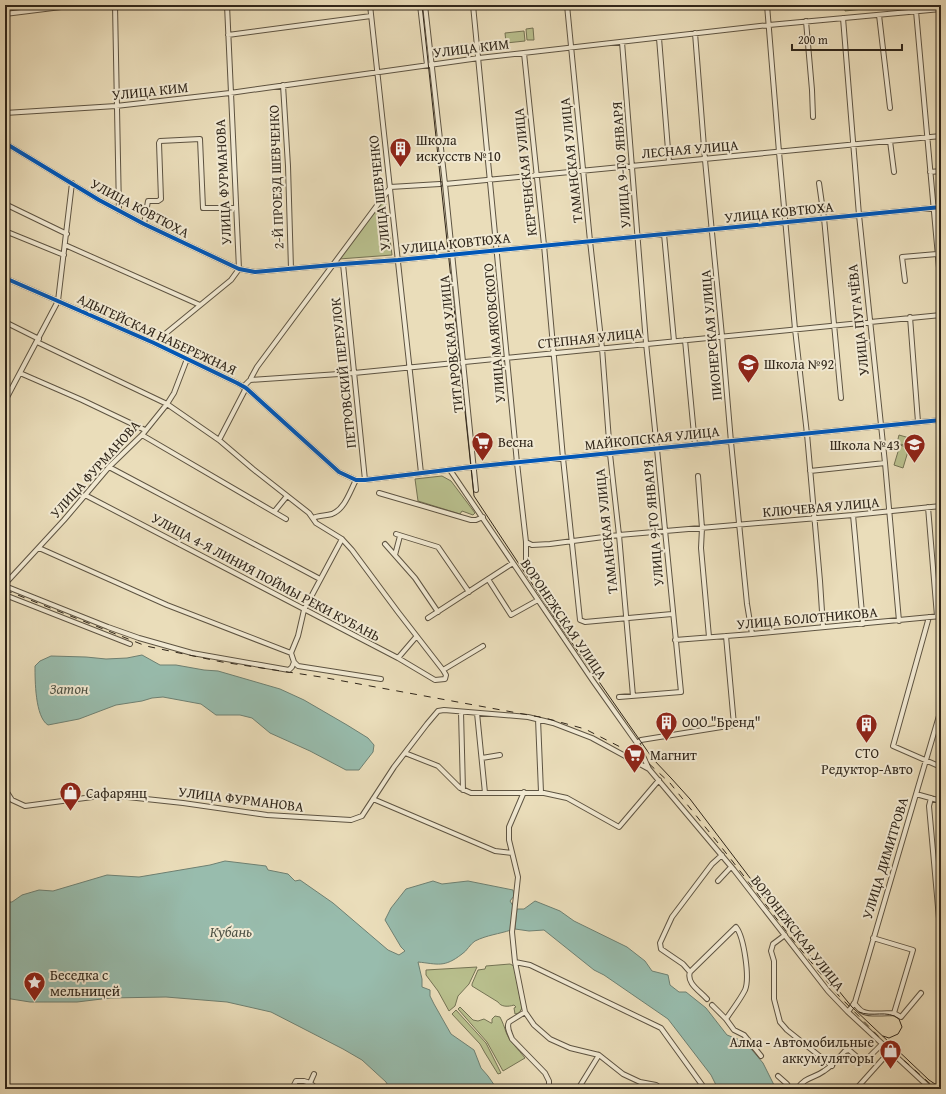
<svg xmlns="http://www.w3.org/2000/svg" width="946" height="1094" viewBox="0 0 946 1094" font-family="'Gentium Book Plus',serif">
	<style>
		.green { fill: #b9c08e; stroke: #747354 }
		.water { fill: #98bcad; stroke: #6e8072 }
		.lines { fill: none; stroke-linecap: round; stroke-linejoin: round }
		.minor-casing { stroke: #5e5442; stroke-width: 6 }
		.minor { stroke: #f1e9d2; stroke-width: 4 }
		.tram { stroke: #30261a; stroke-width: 1 }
		.rail { stroke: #30261a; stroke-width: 1; stroke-dasharray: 7 7; stroke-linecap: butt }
		.cycleway-casing { stroke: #f1e9d2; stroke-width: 6 }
		.cycleway { stroke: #0057b8; stroke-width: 4 }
		.labels { text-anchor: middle; stroke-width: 4; stroke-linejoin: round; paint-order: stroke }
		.street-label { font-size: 14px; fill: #30261a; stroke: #f1e9d2 }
		.poi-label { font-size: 14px; fill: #30261a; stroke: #f1e9d2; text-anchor: start }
		.water-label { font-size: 15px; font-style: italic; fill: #4f5346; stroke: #f1e9d2 }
	</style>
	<rect width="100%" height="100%" fill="#eaddba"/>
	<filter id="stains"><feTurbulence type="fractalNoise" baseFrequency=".005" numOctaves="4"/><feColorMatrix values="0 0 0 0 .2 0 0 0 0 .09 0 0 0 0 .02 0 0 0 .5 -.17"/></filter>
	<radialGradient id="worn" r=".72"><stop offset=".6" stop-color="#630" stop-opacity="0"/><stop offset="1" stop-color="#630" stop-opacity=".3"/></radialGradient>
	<path class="green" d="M845,5H863V9L845,11Z
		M533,28L534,40H527L526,29Z
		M524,31L525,41L506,43L505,33Z
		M385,198L392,255L339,259Z
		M899,435L913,439L910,447L897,443Z
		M900,445L909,448L903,468L894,465Z
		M442,476L451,481L475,513L473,515L462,511L460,514L418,501L415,479Z
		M510,964L514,966L522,1008L519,1013L515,1014L514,1008L516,1007L514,1005C508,1007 501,1007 498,1002L472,986V984L478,970L485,969L486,966Z
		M477,967L469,984L458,996L455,1006L449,1011L438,991L426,975V970Z
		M460,1007L473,1020L478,1021L484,1019L491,1023H492V1019L495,1016L500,1017C503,1023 504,1026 506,1032C509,1041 519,1050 525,1058L503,1071L487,1042L458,1009Z
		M456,1010L486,1043L501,1073L498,1074L485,1053L480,1044L452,1014Z"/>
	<path class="water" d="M142,655L160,665H176L204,670L218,671L280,689L304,700L347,725L368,738L374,745L373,752L359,770H346L310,751L270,733L252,718L240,715H216L201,704L163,697L152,698L142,701L116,705L79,719L48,725C35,717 35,680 35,666L40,661L51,656L86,657L106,659L127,658Z
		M225,861L266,866L268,870L288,874L295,881L300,880L333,903L388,950L399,955L405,951L401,947L385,920L391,908L406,889L433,881L442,884L468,881L513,890L514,896L510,901L513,906L511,930C499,934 487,935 475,941C470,944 467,951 462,954C444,968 438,964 418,962L422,979V987L430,990V996L434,1004L451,1034L474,1050L481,1068L488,1076L497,1089H390L386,1082L362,1060L343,1049L271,1012L227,1002L166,997L110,998L77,1002H30L5,998V902H12L22,895L39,890L53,891L107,875L139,877L210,865Z
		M535,901L560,911L574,921L627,947L645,961L652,971L668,975L670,985L679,992H686L706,1008L727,1035L740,1040L752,1050L763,1063L776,1089H718L711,1075L668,1019L604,975L594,970L544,930L529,931L515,929L517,909H524Z"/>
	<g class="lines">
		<defs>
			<path id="minor" d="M115,5L119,211
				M370,5L421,473
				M420,5L427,65
				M425,5L445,184L476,490
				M473,5L517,463L526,542V564
				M567,5L590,241L602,348L610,454L619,535L633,696
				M767,5L779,152L795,329L807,434L820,581L823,627
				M916,11L941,290
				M5,14L77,5
				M879,15L890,108
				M843,18L859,215L885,463L899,621
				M806,21L812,90L813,117
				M695,33L705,160L722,336L731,442L747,604L752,634
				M228,35L371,16
				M659,38L669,162
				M524,53L544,245L563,458L580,620L585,622L672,614
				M283,85L288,166L291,269
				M5,113L116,106L230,93L479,58L769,25L941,9
				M890,141L894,172
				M5,143L99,200L144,224L239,269L255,272L343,264L398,260L941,207
				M930,172L941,171
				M819,183L824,218L841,398
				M445,184L941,136
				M390,187L440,184
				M5,204L67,234
				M144,224L148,201H158L161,199L159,143L160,141L200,139L203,208H235
				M5,231L64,255
				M664,234L674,341
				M65,245L200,305
				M343,264L365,480
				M5,278L154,343L237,383L246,388L339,472L356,480H365L471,467L941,420
				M905,281L902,257L937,254
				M910,317L918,422
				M5,322L39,339
				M685,340L695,445
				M37,342L167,404L219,440L253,469L309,513L316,523L342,539L352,550L398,612L443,670L446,675L445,679L435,680L398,658L85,495
				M154,343L231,280L239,269L227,5
				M20,373L82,400L145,430
				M251,378L257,367L390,188
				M243,387L250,380L354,373L941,315
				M5,401L58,301L72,183
				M142,435L286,519
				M219,440L246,388
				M109,467L320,579
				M450,470L593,681L637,743L649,769L734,870L828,991L848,1012L931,1089
				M810,471L885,463
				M698,476L702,528L701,548L709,637
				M379,493L471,520H476L483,517
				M928,507L937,616
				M274,512L287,496
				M853,515L863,624
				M313,518C319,515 325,516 332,514C345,509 350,491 356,480
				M396,534L438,547L469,592
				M526,542L532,545L550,544L619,535L853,515L941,506
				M385,544L415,578L438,612
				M39,548L167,605L291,653
				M395,555L400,536
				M488,579L511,615L538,600
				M5,584L64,520L109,467L142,435L167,404L174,393L187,359
				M5,586L108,627L139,638L192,653L289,670L292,667L294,662
				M5,595L130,644
				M929,617L893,746L941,767
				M428,618L513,563
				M675,640L752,634L941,616
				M291,653L298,636L304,610L342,539
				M291,653L294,662L298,666L381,679
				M398,658L416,637
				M443,670L483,646
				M619,697L681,692L657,449L646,343L622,42
				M461,712L463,790
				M477,713L485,793
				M538,719L541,792
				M637,743L641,740L734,725L726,636
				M405,753L438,766L460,788L471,793H544L567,798L619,827L659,780
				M482,758L500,755
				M5,789L12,800L25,806L100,796L109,795L183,803L267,815L351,820L362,816L394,767L427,724L438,711L444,710L528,717L553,723L592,738L649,769
				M524,792L509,827V840L518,877L512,932L515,962L525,1012L534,1025L550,1039L570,1048L599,1055L623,1074L640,1082L656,1085L662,1089
				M916,794L941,801
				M931,798L929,806L941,941
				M373,799L495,851L512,853
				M718,881L731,867
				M785,935L773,944L771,951L774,961V999L780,1022L787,1030L832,1066
				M515,962L530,965L661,1028L705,1089
				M690,972L683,964L661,949L660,943L672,917L712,864L722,855
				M707,999C700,991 686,983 690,972L736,927C744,937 750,978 745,990C740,1000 732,1010 726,1019
				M854,1003C857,1006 860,1011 864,1012C870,1015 887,1013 894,1013L913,950L873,938
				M712,1005L726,1019L734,1030L744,1035L761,1056
				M525,1012L509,1022C506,1028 510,1033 512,1039L545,1073L549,1081V1089
				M848,1012L855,1002L941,709
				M894,1013L901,1017L921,993
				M778,1076L787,1084L790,1089
				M310,1083L317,1089
				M292,1089L296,1081H304L310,1083L314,1074
				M578,1089L599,1055
				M797,1089C806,1076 813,1079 824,1071C832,1066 838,1059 845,1051L849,1050L862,1061L868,1058L882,1044
				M856,1089L890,1051"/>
		</defs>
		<use href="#minor" class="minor-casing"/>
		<use href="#minor" class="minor"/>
		<path class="tram" d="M422,5L474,496L558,623L653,759L671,778L690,799L798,941L852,1007L929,1080L935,1084H941
			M859,1012C872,1018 887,1009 899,1019L902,1027L898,1034L889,1038L883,1036"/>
		<path class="rail" d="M5,590L146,646L222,662L321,677L545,718L585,729L634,754L645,760L670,783L730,858L793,940L839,996L888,1046L936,1089"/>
		<defs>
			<path id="cycleway" d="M5,143L99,200L144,224L239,269L255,272L343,264L398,260L941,207
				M5,278L154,343L237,383L246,388L339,472L356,480H365L471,467L941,420"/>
		</defs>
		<use href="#cycleway" class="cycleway-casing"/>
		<use href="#cycleway" class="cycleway"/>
	</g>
	<defs>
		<symbol id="building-pin" viewBox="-11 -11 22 30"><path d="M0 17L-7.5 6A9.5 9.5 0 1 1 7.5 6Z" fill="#8f2418" stroke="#f1e9d2"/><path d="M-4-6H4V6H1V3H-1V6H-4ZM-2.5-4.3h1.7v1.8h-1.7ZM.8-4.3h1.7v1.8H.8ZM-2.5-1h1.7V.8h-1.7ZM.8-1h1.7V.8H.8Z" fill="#fff"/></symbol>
		<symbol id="school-pin" viewBox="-11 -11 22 30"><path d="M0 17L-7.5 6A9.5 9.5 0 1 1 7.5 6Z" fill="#8f2418" stroke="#f1e9d2"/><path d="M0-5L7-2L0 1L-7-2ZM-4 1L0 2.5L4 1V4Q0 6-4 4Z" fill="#fff"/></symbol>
		<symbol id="supermarket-pin" viewBox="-11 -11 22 30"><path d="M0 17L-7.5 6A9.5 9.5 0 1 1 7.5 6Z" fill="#8f2418" stroke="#f1e9d2"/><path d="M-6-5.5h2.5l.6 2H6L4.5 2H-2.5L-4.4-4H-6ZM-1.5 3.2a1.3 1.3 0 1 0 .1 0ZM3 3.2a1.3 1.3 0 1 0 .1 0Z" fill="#fff"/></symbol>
		<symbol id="shop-pin" viewBox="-11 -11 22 30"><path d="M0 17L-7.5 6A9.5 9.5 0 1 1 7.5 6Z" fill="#8f2418" stroke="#f1e9d2"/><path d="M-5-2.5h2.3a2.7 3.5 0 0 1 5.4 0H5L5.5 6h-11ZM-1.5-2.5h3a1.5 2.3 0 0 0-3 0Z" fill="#fff"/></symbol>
		<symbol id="sight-pin" viewBox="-11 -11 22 30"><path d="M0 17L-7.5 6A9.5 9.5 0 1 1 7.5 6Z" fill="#8f2418" stroke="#f1e9d2"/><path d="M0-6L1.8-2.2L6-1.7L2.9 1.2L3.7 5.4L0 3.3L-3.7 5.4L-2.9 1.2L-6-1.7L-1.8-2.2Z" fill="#fff"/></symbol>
	</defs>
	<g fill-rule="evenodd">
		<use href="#building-pin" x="388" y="136" width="25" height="34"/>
		<use href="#school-pin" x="736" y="352" width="25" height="34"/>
		<use href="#supermarket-pin" x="470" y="430" width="25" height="34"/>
		<use href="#school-pin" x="902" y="432" width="25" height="34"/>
		<use href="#building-pin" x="654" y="710" width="25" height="34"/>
		<use href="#building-pin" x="854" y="712" width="25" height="34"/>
		<use href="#supermarket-pin" x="622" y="742" width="25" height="34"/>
		<use href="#shop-pin" x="58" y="780" width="25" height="34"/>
		<use href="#sight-pin" x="22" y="970" width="25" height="34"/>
		<use href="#shop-pin" x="878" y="1038" width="25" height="34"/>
	</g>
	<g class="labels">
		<g class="street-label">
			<text transform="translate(471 48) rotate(-7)" y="5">УЛИЦА КИМ</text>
			<text transform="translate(150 91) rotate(-6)" y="5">УЛИЦА КИМ</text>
			<text transform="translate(690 149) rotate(-5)" y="5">ЛЕСНАЯ УЛИЦА</text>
			<text transform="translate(571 160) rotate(-96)" y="5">ТАМАНСКАЯ УЛИЦА</text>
			<text transform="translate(621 165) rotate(-94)" y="5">УЛИЦА 9-ГО ЯНВАРЯ</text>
			<text transform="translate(525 172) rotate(-96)" y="5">КЕРЧЕНСКАЯ УЛИЦА</text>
			<text transform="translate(276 177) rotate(-92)" y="5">2-Й ПРОЕЗД ШЕВЧЕНКО</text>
			<text transform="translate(223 182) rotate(-93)" y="5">УЛИЦА ФУРМАНОВА</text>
			<text transform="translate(379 193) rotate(-96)" y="5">УЛИЦА ШЕВЧЕНКО</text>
			<text transform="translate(140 208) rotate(28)" y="5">УЛИЦА КОВТЮХА</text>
			<text transform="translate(779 212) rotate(-6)" y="5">УЛИЦА КОВТЮХА</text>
			<text transform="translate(456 243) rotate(-6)" y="5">УЛИЦА КОВТЮХА</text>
			<text transform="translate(858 320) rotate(-96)" y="5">УЛИЦА ПУГАЧЁВА</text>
			<text transform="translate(494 333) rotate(-95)" y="5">УЛИЦА МАЯКОВСКОГО</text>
			<text transform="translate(157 334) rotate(25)" y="5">АДЫГЕЙСКАЯ НАБЕРЕЖНАЯ</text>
			<text transform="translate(711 335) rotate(-95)" y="5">ПИОНЕРСКАЯ УЛИЦА</text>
			<text transform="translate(590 338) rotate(-6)" y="5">СТЕПНАЯ УЛИЦА</text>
			<text transform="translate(451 344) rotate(-96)" y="5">ТИТАРОВСКАЯ УЛИЦА</text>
			<text transform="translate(343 373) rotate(-96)" y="5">ПЕТРОВСКИЙ ПЕРЕУЛОК</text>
			<text transform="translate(652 438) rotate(-6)" y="5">МАЙКОПСКАЯ УЛИЦА</text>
			<text transform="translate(95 469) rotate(-48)" y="5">УЛИЦА ФУРМАНОВА</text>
			<text transform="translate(821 507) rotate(-5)" y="5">КЛЮЧЕВАЯ УЛИЦА</text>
			<text transform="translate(653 523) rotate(-95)" y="5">УЛИЦА 9-ГО ЯНВАРЯ</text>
			<text transform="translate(606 531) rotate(-96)" y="5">ТАМАНСКАЯ УЛИЦА</text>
			<text transform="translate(266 577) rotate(28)" y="5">УЛИЦА 4-Я ЛИНИЯ ПОЙМЫ РЕКИ КУБАНЬ</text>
			<text transform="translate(807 618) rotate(-5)" y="5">УЛИЦА БОЛОТНИКОВА</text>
			<text transform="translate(564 619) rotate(56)" y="5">ВОРОНЕЖСКАЯ УЛИЦА</text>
			<text transform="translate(241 799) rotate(7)" y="5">УЛИЦА ФУРМАНОВА</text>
			<text transform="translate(885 858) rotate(-73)" y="5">УЛИЦА ДИМИТРОВА</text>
			<text transform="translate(798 933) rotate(52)" y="5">ВОРОНЕЖСКАЯ УЛИЦА</text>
		</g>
		<g class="poi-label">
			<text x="416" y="145">Школа<tspan x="416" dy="16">искусств №10</tspan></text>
			<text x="764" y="369">Школа №92</text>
			<text x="498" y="447">Весна</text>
			<text x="900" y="450" text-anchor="end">Школа №43</text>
			<text x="682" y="727">ООО "Бренд"</text>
			<text x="867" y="758" text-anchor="middle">СТО<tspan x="867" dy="16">Редуктор-Авто</tspan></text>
			<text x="650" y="760">Магнит</text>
			<text x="86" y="798">Сафарянц</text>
			<text x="50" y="980">Беседка с<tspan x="50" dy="16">мельницей</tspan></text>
			<text x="874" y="1047" text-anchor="end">Алма - Автомобильные<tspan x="874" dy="16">аккумуляторы</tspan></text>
		</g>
		<g class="water-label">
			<text x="69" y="694">Затон</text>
			<text x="231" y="937">Кубань</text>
		</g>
	</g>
	<rect width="946" height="1094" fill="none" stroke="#eaddba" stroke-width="20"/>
	<rect x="6" y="6" width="934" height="1082" fill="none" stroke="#30261a" stroke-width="2"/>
	<rect x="10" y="10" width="926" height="1074" fill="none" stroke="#30261a"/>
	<path d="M792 44v6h110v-6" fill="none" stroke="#30261a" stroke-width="2"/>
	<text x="798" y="44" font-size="12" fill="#30261a" stroke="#f1e9d2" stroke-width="3" paint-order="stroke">200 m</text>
	<rect width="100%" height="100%" filter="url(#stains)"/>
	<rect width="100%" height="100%" fill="url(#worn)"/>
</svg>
